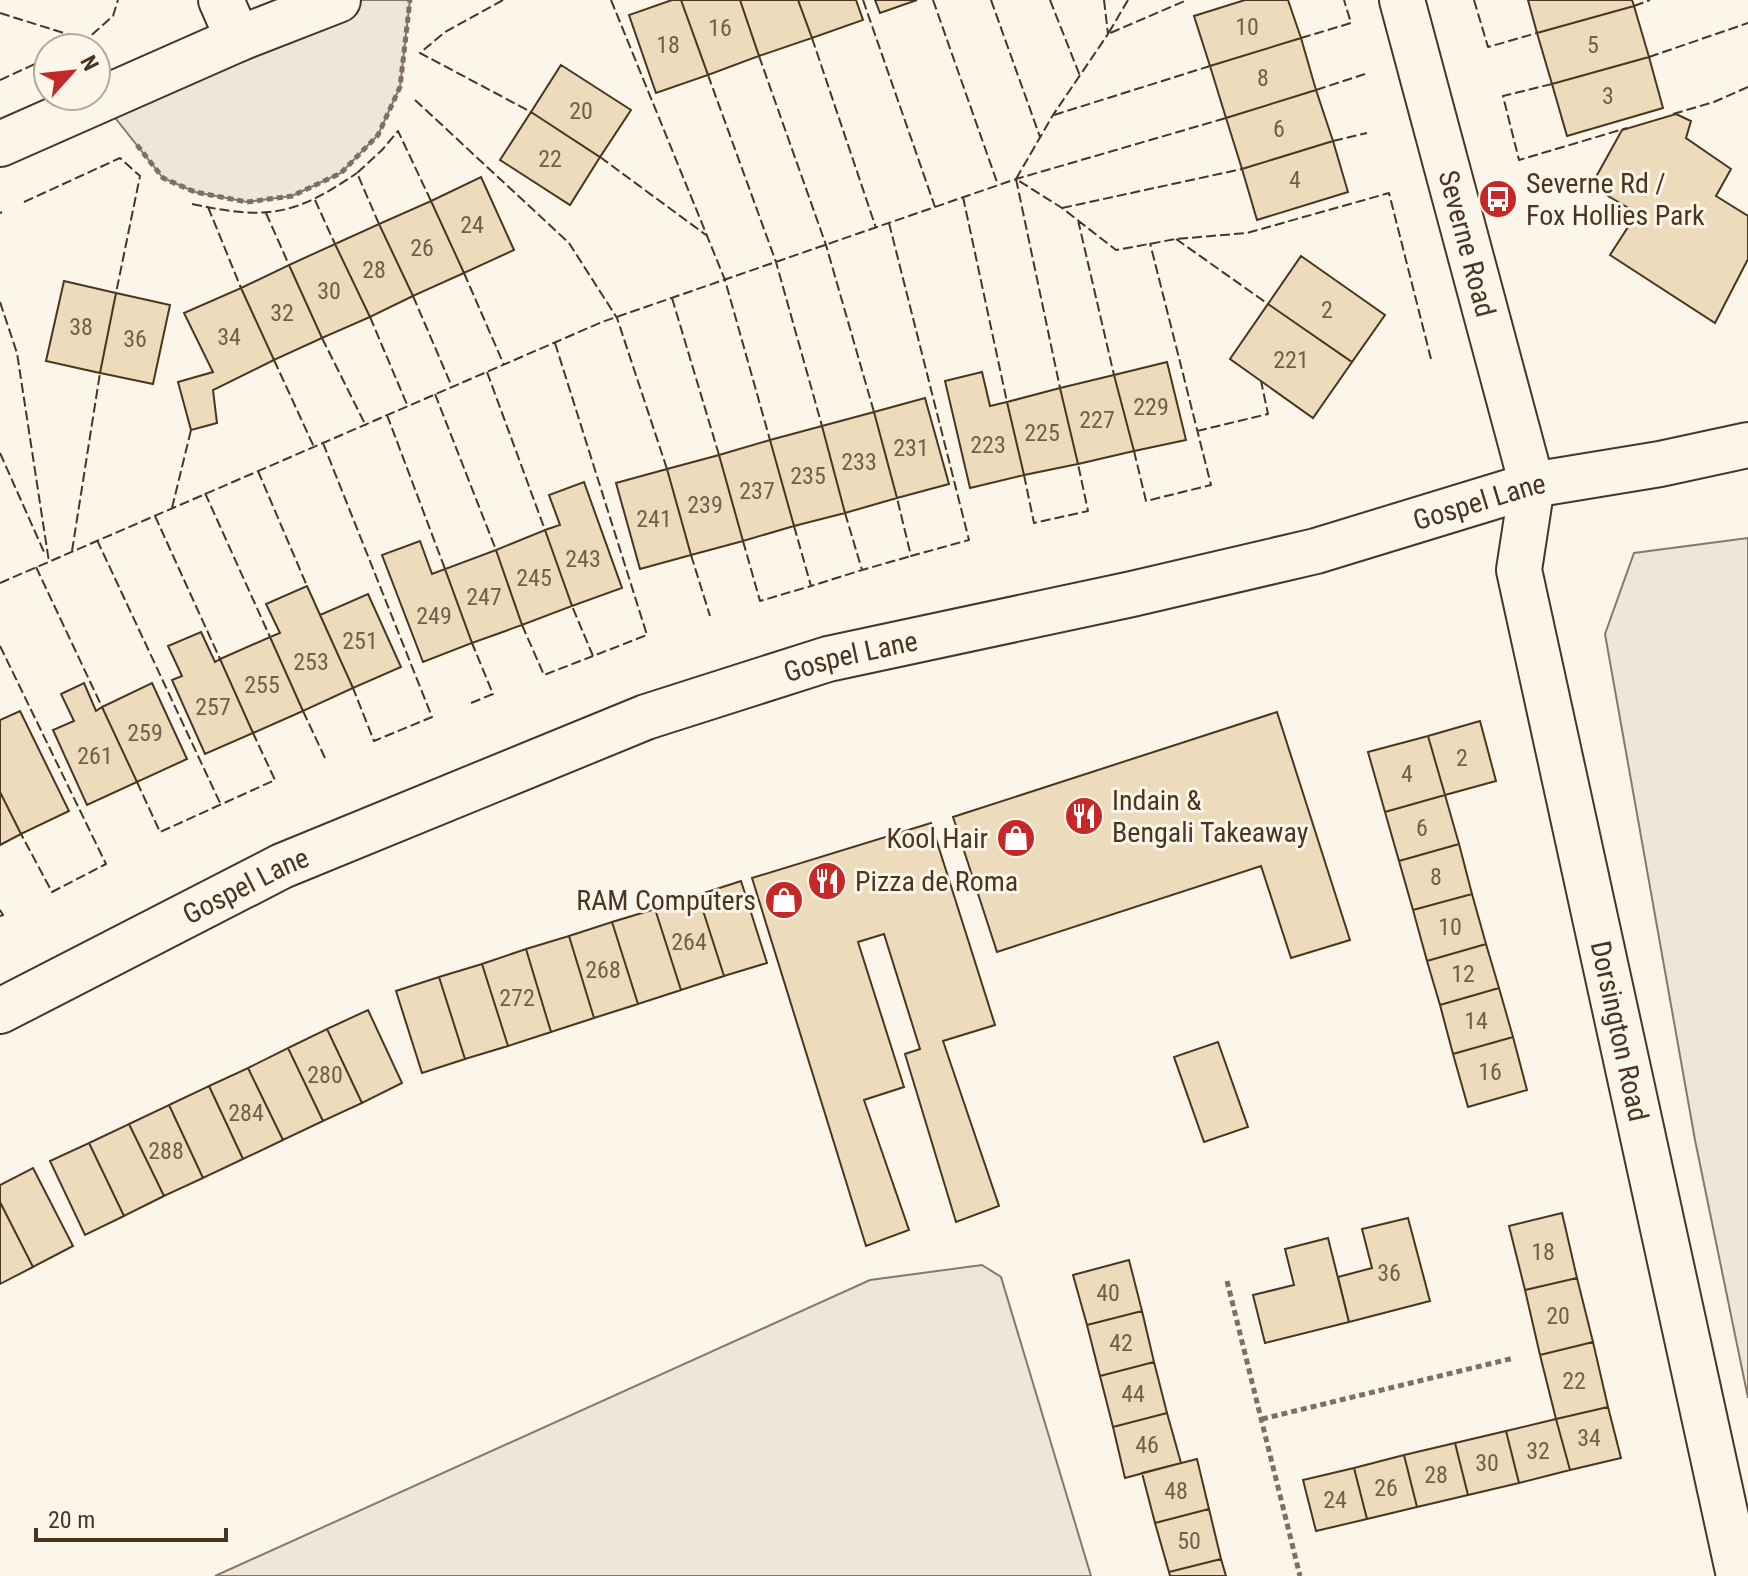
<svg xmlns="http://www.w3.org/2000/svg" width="1748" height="1576" viewBox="0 0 1748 1576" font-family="'Roboto Condensed',sans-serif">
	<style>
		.green { fill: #ede6d9; stroke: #887966; stroke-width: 2 }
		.building { fill: #ecdcbc; stroke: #4a3520; stroke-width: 2 }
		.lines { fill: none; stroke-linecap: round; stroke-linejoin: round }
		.minor-casing { stroke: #4a3520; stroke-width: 48 }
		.path { stroke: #7f6f5c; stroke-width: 5; stroke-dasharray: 6 4; stroke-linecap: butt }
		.minor { stroke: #fbf6e9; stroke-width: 44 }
		.fence { stroke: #4a3520; stroke-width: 2; stroke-dasharray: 10 4; stroke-linecap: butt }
		.labels { text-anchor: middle; stroke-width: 6; stroke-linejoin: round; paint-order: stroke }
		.number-label { font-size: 24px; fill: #725f47 }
		.poi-label { font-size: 28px; fill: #4a3520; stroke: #fbf6e9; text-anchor: start }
		.street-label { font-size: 28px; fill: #4a3520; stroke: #fbf6e9 }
	</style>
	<rect width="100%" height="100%" fill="#fbf6e9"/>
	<path class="green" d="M338,0H410L400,87L378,135L341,173L292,196L247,202L195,192L163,178L101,100Z
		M1748,538V1398L1695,1140L1605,634L1634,553Z
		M982,1265L1001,1277L1091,1576H215L870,1280Z"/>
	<path class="building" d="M672,0H681L708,75L656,93L629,15Z
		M681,0H740L759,56L708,75Z
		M740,0H798L812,38L759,56Z
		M798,0H856L863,20L812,38Z
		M875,0H917L880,13Z
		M1245,0H1288L1301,38L1210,66L1194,16Z
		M1528,0H1632L1634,6L1537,33Z
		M1634,6L1649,57L1552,84L1537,33Z
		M1301,38L1316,90L1226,118L1210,66Z
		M1649,57L1663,108L1567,136L1552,84Z
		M561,65L631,110L600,157L531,112Z
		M1316,90L1333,141L1242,169L1226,118Z
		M531,112L600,157L570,205L500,160Z
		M1676,114L1691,121L1686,138L1731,169L1716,196L1748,216V259L1715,323L1610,255L1637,213L1591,186L1622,130Z
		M1333,141L1348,192L1257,220L1242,169Z
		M481,177L514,250L464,273L431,201Z
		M431,201L464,273L413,296L379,224Z
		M379,224L413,296L370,317L335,244Z
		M335,244L370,317L322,338L289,265Z
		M1301,256L1385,315L1352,362L1268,304Z
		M289,265L322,338L274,360L241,288Z
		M64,281L116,293L100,373L46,361Z
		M241,288L274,360L213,390L217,423L191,430L178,382L213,372L184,313Z
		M116,293L170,305L153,384L100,373Z
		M1268,304L1352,362L1313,418L1230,359Z
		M1167,362L1186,440L1134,451L1114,375Z
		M982,372L990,406L1007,402L1024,475L970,488L945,381Z
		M1114,375L1134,451L1078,464L1060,388Z
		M1060,388L1078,464L1024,475L1007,402Z
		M925,398L949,484L897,498L874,412Z
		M874,412L897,498L845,513L822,426Z
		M822,426L845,513L794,526L770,440Z
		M770,440L794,526L743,541L719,455Z
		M719,455L743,541L691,555L667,469Z
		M667,469L691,555L640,569L616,483Z
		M584,482L622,588L572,606L545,530L560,525L549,495Z
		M545,530L572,606L522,625L496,550Z
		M420,541L432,574L445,569L472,643L423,662L382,555Z
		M496,550L522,625L472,643L445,569Z
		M307,586L353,688L303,711L270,637L280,633L266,604Z
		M368,594L401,667L353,688L320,615Z
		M201,632L215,662L220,659L253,733L205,754L172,680L182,676L168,646Z
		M270,637L303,711L253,733L220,659Z
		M84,683L96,711L102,707L137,782L87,805L53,730L74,721L61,694Z
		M152,683L187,759L137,782L102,707Z
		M20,711L69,811L21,834L0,792V720Z
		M1277,712L1350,940L1291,958L1261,866L997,952L953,817Z
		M1480,721L1496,781L1445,795L1428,736Z
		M1428,736L1445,795L1385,812L1368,752Z
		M0,792L21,834L0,845Z
		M1445,795L1459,844L1399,861L1385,812Z
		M931,823L995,1025L943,1041L999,1206L956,1222L905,1054L920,1049L884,934L858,942L904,1087L864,1100L909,1230L866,1246L752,878Z
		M1459,844L1472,894L1413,910L1399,861Z
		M741,881L767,963L724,976L698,895Z
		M1472,894L1486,944L1427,961L1413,910Z
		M698,895L724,976L681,990L655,909Z
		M655,909L681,990L638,1004L612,922Z
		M612,922L638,1004L594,1018L569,936Z
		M569,936L594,1018L551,1032L526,949Z
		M1486,944L1499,988L1440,1005L1427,961Z
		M526,949L551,1032L508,1046L482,964Z
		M482,964L508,1046L465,1059L439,977Z
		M439,977L465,1059L422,1073L396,991Z
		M1499,988L1513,1037L1453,1054L1440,1005Z
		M368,1010L402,1083L362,1103L327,1029Z
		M327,1029L362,1103L323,1121L288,1048Z
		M1513,1037L1527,1090L1468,1107L1453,1054Z
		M1218,1042L1248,1127L1204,1142L1174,1057Z
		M288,1048L323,1121L283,1140L248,1068Z
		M248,1068L283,1140L243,1159L209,1086Z
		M209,1086L243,1159L203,1178L169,1105Z
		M169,1105L203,1178L164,1196L129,1124Z
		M129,1124L164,1196L124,1216L89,1143Z
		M89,1143L124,1216L85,1235L50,1161Z
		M33,1168L73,1246L33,1267L0,1202V1185Z
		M0,1202L33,1267L0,1284Z
		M1562,1213L1577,1278L1525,1290L1509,1226Z
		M1408,1218L1430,1301L1349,1322L1338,1277L1372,1268L1362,1229Z
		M1328,1238L1349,1322L1265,1343L1253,1295L1294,1285L1285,1249Z
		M1129,1260L1142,1311L1087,1325L1073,1275Z
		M1577,1278L1593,1342L1540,1355L1525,1290Z
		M1142,1311L1154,1362L1100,1376L1087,1325Z
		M1593,1342L1608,1407L1556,1419L1540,1355Z
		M1154,1362L1167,1413L1113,1427L1100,1376Z
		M1608,1407L1621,1458L1570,1470L1556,1419Z
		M1167,1413L1181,1463L1125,1478L1113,1427Z
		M1556,1419L1570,1470L1519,1483L1506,1431Z
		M1506,1431L1519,1483L1468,1495L1455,1443Z
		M1455,1443L1468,1495L1417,1507L1404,1455Z
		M1404,1455L1417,1507L1367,1519L1354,1468Z
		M1197,1459L1209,1509L1155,1523L1142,1473Z
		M1354,1468L1367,1519L1316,1531L1303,1480Z
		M1209,1509L1221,1559L1169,1572L1155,1523Z
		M1221,1559L1226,1576H1170L1169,1572Z"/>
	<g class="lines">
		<defs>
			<g id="minor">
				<path d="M221,0L238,39"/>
				<path id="s1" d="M1402,0L1532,485L1519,570L1739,1576"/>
				<path d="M0,144L238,39L338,0"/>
				<path id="s2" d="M0,1011L282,866L646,717L828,659L1132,594L1316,551L1532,485L1660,464L1748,445"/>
			</g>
		</defs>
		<use href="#minor" class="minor-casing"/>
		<path class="path" d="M137,145L163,178L195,192L247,202L292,196L341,173L378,135L400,87L410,0
			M1227,1281L1300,1576
			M1262,1419L1514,1358"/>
		<use href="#minor" class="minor"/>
		<path class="fence" d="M503,0L445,32L420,53L531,112
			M611,0L725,280L770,440
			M863,0L935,207
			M933,0L998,185
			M991,0L1040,137
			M1050,0L1080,76
			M1104,0L1108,34L1053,115L1016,179L1062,208L1116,250L1176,239L1247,233L1389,193L1431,359
			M1128,0L1108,34L1187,0
			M1474,0L1488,47L1537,33
			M1634,6L1650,0
			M0,13L86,40L113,16L118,0
			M812,38L876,228
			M1301,38L1351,23L1344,0
			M68,48L86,40
			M759,56L826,245L874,412
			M1649,57L1748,23
			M708,75L776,262L822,426
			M0,80L48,58
			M1552,84L1503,96L1519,160L1627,128
			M1316,90L1365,74
			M415,100L569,243L617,318L667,469
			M1673,114L1714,102L1748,87
			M1054,115L1210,66
			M1333,141L1367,133
			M600,157L706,235
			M1016,179L1060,388
			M963,197L1007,402
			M315,200L335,244
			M24,202L120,158L140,176L116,293
			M192,204C267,220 294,216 357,173
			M208,207L241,288
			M1062,208L1242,169
			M0,213L2,212
			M266,213L289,265
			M1078,220L1114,375
			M889,223L969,540L911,556L897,498
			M379,224L357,173L382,150L398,131L431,201
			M1176,239L1268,304
			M464,273L504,365
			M413,296L452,387
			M672,298L719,455
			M0,302L17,353L49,562
			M370,317L408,407
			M322,338L366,426
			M555,343L647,635L593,656L572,606
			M274,360L314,447
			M487,372L545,530
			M435,394L496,550
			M387,415L445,569
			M1197,431L1268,414L1261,381
			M323,443L432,717L374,741L353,688
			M1134,451L1146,501L1211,485L1150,243
			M0,453L44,552
			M258,471L307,586
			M1024,475L1034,523L1088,511L1078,464
			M205,493L270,637
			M172,508L191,430
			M845,513L862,570L911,556
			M155,516L220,659
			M794,526L811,586L862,570
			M97,540L221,805
			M743,541L760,601L811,586
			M72,551L100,373
			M691,555L710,616
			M36,567L102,707
			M0,583L602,322L1016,179L1226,118
			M522,625L544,675L593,656
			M0,646L106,864L52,892L21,834
			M471,703L493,694L472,643
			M303,711L325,758
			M137,782L160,832L275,780L253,733
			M0,910L3,915L0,916"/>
	</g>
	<defs>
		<symbol id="bus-disc" viewBox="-11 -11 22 22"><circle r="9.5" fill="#c62828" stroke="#fbf6e9"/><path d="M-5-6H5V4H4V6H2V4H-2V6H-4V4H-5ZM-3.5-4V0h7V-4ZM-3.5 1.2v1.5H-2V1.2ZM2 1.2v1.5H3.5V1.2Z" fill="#fff"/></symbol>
		<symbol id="restaurant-disc" viewBox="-11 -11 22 22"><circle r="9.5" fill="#c62828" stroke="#fbf6e9"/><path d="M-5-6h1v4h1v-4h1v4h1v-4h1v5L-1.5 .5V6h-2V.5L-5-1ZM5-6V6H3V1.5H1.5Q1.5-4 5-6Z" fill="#fff"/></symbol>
		<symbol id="shop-disc" viewBox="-11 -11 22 22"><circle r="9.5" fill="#c62828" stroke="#fbf6e9"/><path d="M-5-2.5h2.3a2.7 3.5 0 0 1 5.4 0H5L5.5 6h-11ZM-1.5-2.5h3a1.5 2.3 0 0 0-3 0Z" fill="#fff"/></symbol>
	</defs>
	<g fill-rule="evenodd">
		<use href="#bus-disc" x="1476" y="177" width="44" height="44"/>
		<use href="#restaurant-disc" x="1062" y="794" width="44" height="44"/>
		<use href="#shop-disc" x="994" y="816" width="44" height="44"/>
		<use href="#restaurant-disc" x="805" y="859" width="44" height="44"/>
		<use href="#shop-disc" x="762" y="878" width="44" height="44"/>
	</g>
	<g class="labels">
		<g class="number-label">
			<text x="1247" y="35">10</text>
			<text x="720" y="36">16</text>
			<text x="668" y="53">18</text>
			<text x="1593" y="53">5</text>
			<text x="1263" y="86">8</text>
			<text x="1608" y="104">3</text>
			<text x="581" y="119">20</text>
			<text x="1279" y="137">6</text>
			<text x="550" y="167">22</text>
			<text x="1295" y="188">4</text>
			<text x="472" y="233">24</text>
			<text x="422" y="256">26</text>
			<text x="374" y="278">28</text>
			<text x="329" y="299">30</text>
			<text x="1327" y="318">2</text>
			<text x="282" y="321">32</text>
			<text x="81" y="335">38</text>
			<text x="229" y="345">34</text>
			<text x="135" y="347">36</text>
			<text x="1291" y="368">221</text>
			<text x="1151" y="415">229</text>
			<text x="1097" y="428">227</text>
			<text x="1042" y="441">225</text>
			<text x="988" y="453">223</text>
			<text x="911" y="456">231</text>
			<text x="859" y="470">233</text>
			<text x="808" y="484">235</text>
			<text x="757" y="499">237</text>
			<text x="705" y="513">239</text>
			<text x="654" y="527">241</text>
			<text x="583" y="567">243</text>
			<text x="534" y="586">245</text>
			<text x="484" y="605">247</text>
			<text x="434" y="624">249</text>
			<text x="360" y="649">251</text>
			<text x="311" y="670">253</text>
			<text x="262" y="693">255</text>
			<text x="213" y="715">257</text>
			<text x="145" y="741">259</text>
			<text x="95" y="764">261</text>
			<text x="1462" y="766">2</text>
			<text x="1407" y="782">4</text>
			<text x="1422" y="836">6</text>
			<text x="1436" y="885">8</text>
			<text x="1450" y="935">10</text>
			<text x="689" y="950">264</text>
			<text x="603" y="978">268</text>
			<text x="1463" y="982">12</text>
			<text x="517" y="1006">272</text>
			<text x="1476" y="1029">14</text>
			<text x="1490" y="1080">16</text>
			<text x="325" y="1083">280</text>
			<text x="246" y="1121">284</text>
			<text x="166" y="1159">288</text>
			<text x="1543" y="1260">18</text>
			<text x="1389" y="1281">36</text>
			<text x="1108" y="1301">40</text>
			<text x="1558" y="1324">20</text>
			<text x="1121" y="1351">42</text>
			<text x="1574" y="1389">22</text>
			<text x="1133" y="1402">44</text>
			<text x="1589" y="1446">34</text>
			<text x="1147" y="1453">46</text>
			<text x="1538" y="1459">32</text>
			<text x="1487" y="1471">30</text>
			<text x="1436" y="1483">28</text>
			<text x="1386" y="1496">26</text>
			<text x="1176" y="1499">48</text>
			<text x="1335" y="1508">24</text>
			<text x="1189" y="1549">50</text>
		</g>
		<g class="poi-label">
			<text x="1526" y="193">Severne Rd /<tspan x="1526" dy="32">Fox Hollies Park</tspan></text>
			<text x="1112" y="810">Indain &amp;<tspan x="1112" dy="32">Bengali Takeaway</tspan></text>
			<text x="988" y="848" text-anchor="end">Kool Hair</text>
			<text x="855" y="891">Pizza de Roma</text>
			<text x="756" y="910" text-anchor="end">RAM Computers</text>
		</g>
		<g class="street-label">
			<text dy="10" stroke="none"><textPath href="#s1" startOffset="252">Severne Road</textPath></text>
			<text dy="10" stroke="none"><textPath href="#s2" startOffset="1572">Gospel Lane</textPath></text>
			<text dy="10" stroke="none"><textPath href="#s2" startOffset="924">Gospel Lane</textPath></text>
			<text dy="10" stroke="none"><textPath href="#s2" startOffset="276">Gospel Lane</textPath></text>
			<text dy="10" stroke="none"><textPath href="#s1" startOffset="1060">Dorsington Road</textPath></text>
		</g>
	</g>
	<g transform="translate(72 72) rotate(63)"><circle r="38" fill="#fbf6e9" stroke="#b4a999" stroke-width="2"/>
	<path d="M0-6L14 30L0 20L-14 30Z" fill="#c62828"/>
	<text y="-12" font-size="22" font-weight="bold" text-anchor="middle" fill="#4a3520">N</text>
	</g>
	<path d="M36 1528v12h190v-12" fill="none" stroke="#4a3520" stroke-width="4"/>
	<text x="48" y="1528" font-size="24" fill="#4a3520" stroke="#fbf6e9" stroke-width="6" paint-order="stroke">20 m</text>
</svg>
